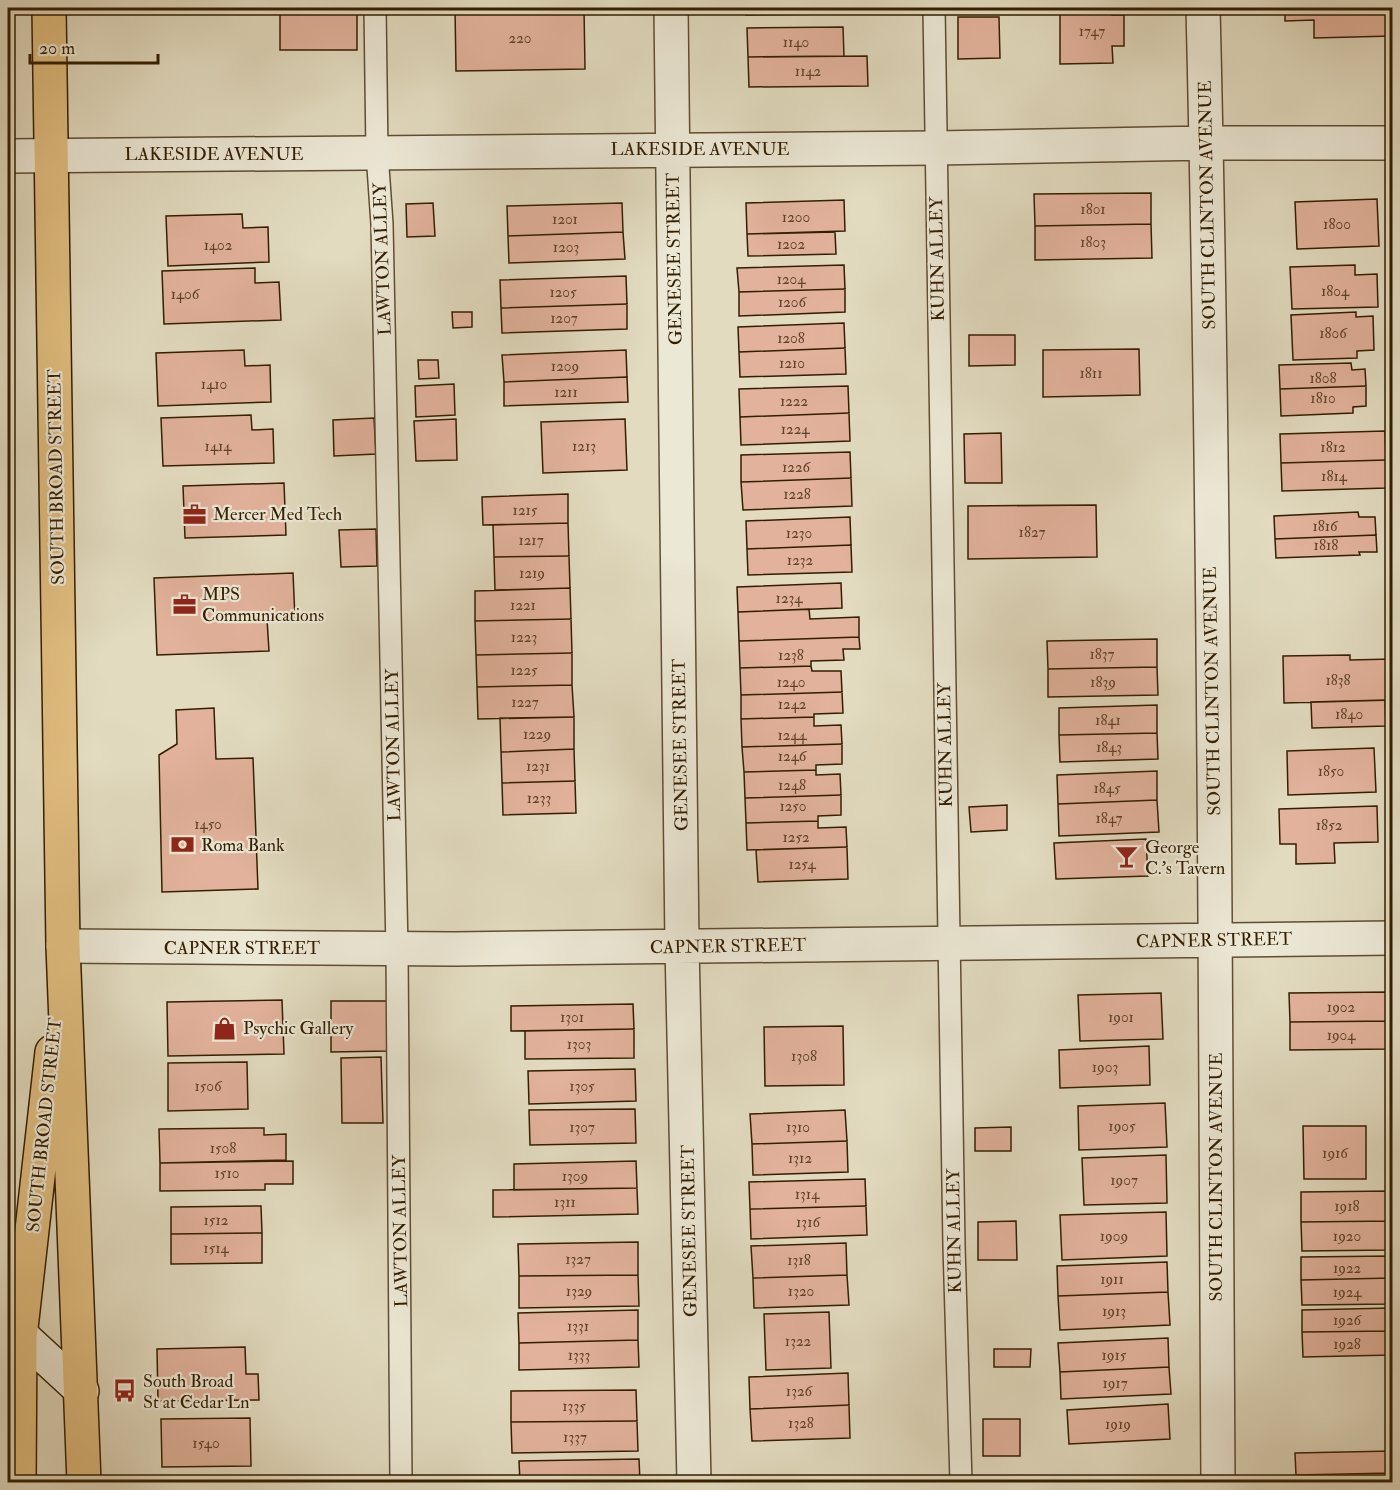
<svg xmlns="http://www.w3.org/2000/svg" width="1400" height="1490" viewBox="0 0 1400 1490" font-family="'IM FELL Double Pica',serif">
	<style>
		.building { fill: #e2b29c; stroke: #341e01; stroke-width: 1.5 }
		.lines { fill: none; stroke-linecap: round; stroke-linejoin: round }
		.lane-casing { stroke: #604d31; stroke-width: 24 }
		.street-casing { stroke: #604d31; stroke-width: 36 }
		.secondary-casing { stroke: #341e01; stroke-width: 36 }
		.primary-casing { stroke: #341e01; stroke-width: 36 }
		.lane { stroke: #ece8d6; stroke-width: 21 }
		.street { stroke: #ece8d6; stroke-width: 33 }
		.secondary { stroke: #ece8d6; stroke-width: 33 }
		.primary { stroke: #e1be80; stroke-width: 33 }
		.labels { text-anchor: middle; stroke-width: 4.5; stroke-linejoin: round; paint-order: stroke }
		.number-label { font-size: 15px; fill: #604328 }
		.street-label { font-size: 18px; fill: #341e01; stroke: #ece8d6 }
		.poi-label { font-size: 18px; fill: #341e01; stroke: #ece8d6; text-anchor: start }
	</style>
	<rect width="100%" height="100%" fill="#e2dbc0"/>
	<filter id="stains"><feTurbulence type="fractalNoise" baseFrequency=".00333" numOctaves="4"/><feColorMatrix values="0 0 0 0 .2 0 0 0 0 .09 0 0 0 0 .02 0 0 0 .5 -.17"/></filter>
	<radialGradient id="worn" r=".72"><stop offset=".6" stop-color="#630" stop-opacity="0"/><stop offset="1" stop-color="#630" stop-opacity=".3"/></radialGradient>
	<path class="building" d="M280,8H357V50H280Z
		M455,8H584L585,69L456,71Z
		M746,8H843V14L746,15Z
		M1060,8H1111L1112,15H1124V46H1112L1113,63L1060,64Z
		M1285,8H1392V36L1314,38V20L1285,21Z
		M958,17H999L1000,58L958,59Z
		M843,27L844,56L748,57L747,28Z
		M867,56L868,86L749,87L748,57Z
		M1151,193V224L1035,226L1034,194Z
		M1377,199L1379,246L1297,249L1295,202Z
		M844,200L845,231L747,234L746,203Z
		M433,203L435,236L407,237L406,204Z
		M622,203L623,232L508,236L507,206Z
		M242,214L243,228L268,227L269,262L168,266L166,216Z
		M1151,224L1152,258L1035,260V226Z
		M623,232L625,259L509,263L508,236Z
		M835,232L836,254L748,256L747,234Z
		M844,265L845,289L739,292L737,268Z
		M1355,265V275L1377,274L1378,307L1292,309L1290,267Z
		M255,268V283L279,282L281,320L164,324L162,271Z
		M626,276L627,304L501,308L500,280Z
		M845,289V312L739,316V292Z
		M627,304V329L502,333L501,308Z
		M452,312H472V327L453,328Z
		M1356,312V317L1373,316L1374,350L1357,351V358L1293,360L1291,315Z
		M844,323L845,348L739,352L738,327Z
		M969,335H1015V365L969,366Z
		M845,348L846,374L740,377L739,352Z
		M1139,349L1140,395L1043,397V350Z
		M244,350L245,366L270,365L271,402L158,406L156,353Z
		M626,350L627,377L504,382L502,355Z
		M418,360H438L439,378L419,379Z
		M1351,363L1352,370L1365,369L1366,386L1280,389L1279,365Z
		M627,377L628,402L504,406V382Z
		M454,384L455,415L416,417L415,386Z
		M848,386L849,413L740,417L739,389Z
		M1366,386V406L1353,407V413L1281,416L1280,389Z
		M849,413L850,441L741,445L740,417Z
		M251,415L252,430L273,429L274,463L163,466L161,418Z
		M374,418L376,454L334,456L333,420Z
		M456,419L457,460L416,461L414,421Z
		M625,419L627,470L543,473L541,422Z
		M1385,431L1386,460L1281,463L1280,434Z
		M1001,433L1002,483H965L964,434Z
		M850,452L851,478L741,482V455Z
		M1386,460L1387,488L1282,491L1281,463Z
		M851,478L852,506L743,510L741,482Z
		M284,483L286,535L185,538L183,486Z
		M568,494V523L483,525L482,497Z
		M1096,505L1097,557L968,559V506Z
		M1358,512L1359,517H1375L1376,535L1275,539L1274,516Z
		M850,517L851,545L747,549L746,521Z
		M568,523L569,556L494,557L493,525Z
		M376,529L377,566L341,567L339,530Z
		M1376,535L1377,552H1359L1360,555L1276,558L1275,539Z
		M851,545L852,572L748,575L747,549Z
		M569,556L570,588L495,590L494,557Z
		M293,573L295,619H267L269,651L157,655L154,578Z
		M841,583L842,608L738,612L737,587Z
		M570,588L571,619L475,621V591Z
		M809,609L810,619L859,617V637L739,641L738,612Z
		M571,619L572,653L476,655L475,621Z
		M859,637L860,649H843L844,660L811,661V666L740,668L739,641Z
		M1157,639V667L1048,669L1047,641Z
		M572,653V685L477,687L476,655Z
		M1350,655V660L1392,659V700L1284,703L1283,656Z
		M811,666L812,671H841L842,692L741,695L740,668Z
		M1157,667L1158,695L1048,697V669Z
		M572,685L574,717L478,719L477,687Z
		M842,692L843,713L814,714V717L741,719V695Z
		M1385,700L1386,726L1312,728L1311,702Z
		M1157,705V733L1059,735V708Z
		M214,708L216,759L253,758L258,889L162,892L159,755L177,744L176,710Z
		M574,717V749L501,752L500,718Z
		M814,717V726L841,725L842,744L742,747L741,719Z
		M1157,733L1158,759L1060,762L1059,735Z
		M842,744V764L816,765V770L744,772L742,747Z
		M1374,748L1376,792L1288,795L1287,751Z
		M574,749L575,781L502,783L501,752Z
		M816,770V775L840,774L841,795L745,798L744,772Z
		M1157,771V800L1058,804L1057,775Z
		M575,781L576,813L503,815L502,783Z
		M841,795V815L818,816V821L746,823L745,798Z
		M1157,800L1159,832L1059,836L1058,804Z
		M1007,805V830L971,832L969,807Z
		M1377,806L1378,842L1334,843L1335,863L1296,864V844H1280L1279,809Z
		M818,821V828L846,827L847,847L747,850L746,823Z
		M1146,839L1148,876L1056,879L1054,843Z
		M847,847L848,879L758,882L756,850Z
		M1392,992V1021L1290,1022L1289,993Z
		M1161,993L1163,1039L1080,1041L1078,995Z
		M282,1000L284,1054L168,1056L167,1002Z
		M331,1001H387L388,1051L331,1052Z
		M633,1004L634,1029L511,1031V1006Z
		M1392,1021V1049L1290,1050V1022Z
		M843,1026L844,1085L765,1086L764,1027Z
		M634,1029V1058L525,1059V1031Z
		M1149,1046L1150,1085L1060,1088L1059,1050Z
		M381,1057L383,1123H342L341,1058Z
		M247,1062L248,1109L168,1111V1063Z
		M635,1069L636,1101L529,1104L528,1071Z
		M1165,1103L1167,1147L1079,1150L1078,1106Z
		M635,1109L636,1143L530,1145L529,1110Z
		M845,1110L847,1141L752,1144L750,1114Z
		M1303,1126H1366V1179H1304Z
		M1011,1127V1151H975V1128Z
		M264,1128V1135L286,1134V1160L160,1163L159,1129Z
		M847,1141L848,1172L753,1175L752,1144Z
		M1166,1155L1167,1203L1084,1205L1082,1158Z
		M293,1161V1184H265V1190L160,1191V1163Z
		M636,1161L637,1188L514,1190V1164Z
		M865,1179L866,1206L750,1209L749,1182Z
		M637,1188L638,1214L493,1217V1190Z
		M1392,1191V1221L1301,1222V1192Z
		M261,1206L262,1233L171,1234V1207Z
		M866,1206L867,1235L751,1239L750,1209Z
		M1166,1212L1167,1256L1062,1260L1060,1215Z
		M1016,1221L1017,1260H978V1222Z
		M1392,1221V1250L1302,1251L1301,1222Z
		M262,1233V1263L171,1264V1234Z
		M638,1242V1275L519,1276L518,1244Z
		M846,1243L847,1275L753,1278L751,1246Z
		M1392,1256V1278L1301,1280V1257Z
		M1167,1262L1168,1292L1058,1296L1057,1266Z
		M638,1275L639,1306L519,1308V1276Z
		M847,1275L849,1305L754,1308L753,1278Z
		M1392,1278V1304L1302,1305L1301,1280Z
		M1168,1292L1170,1325L1060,1330L1058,1296Z
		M1392,1308V1331L1302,1332V1310Z
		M638,1310V1340L519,1343L518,1313Z
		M829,1312L831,1368L766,1370L764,1314Z
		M1392,1331V1355L1303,1357L1302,1332Z
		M1168,1338L1169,1367L1060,1372L1058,1343Z
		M638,1340L639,1367L519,1370V1343Z
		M245,1347L246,1374H258L259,1400L158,1401L157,1349Z
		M994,1349H1031L1030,1367H994Z
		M1169,1367L1171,1394L1061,1399L1060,1372Z
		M848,1373L849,1405L750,1409L749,1377Z
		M636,1390L637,1421L511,1422V1391Z
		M1168,1404L1170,1439L1069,1444L1067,1410Z
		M849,1405L850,1438L752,1441L750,1409Z
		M250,1418L251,1466L162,1467L161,1419Z
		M983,1419H1020V1456H983Z
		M637,1421L638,1451L512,1453L511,1422Z
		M1392,1451V1473L1296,1475L1295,1453Z
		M639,1459L640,1482H520L519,1461Z
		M1392,1473V1482H1296V1475Z"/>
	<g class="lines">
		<defs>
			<path id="lane" d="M375,8L377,153L382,224L397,950L401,1482
				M934,8L954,1246L961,1482"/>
			<path id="street" d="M671,8L682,946L694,1482
				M1203,8C1215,499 1215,991 1218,1482
				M8,156L936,148L1207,143H1392
				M63,946L454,949L1392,938"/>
			<path id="secondary" d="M8,1323L82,1391"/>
			<path id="primary" d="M49,8L63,946L84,1482
				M19,1482L20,1337L52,1052"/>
		</defs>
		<use href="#lane" class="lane-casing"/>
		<use href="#street" class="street-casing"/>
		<use href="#secondary" class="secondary-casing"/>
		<use href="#primary" class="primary-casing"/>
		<use href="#lane" class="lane"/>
		<use href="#street" class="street"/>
		<use href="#secondary" class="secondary"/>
		<use href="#primary" class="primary"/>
	</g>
	<defs>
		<symbol id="office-bare" viewBox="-9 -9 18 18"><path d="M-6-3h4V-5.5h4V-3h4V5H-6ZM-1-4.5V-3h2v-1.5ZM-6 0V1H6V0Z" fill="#8f2418" stroke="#ece8d6" stroke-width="2.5" paint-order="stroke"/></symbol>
		<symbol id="bank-bare" viewBox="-9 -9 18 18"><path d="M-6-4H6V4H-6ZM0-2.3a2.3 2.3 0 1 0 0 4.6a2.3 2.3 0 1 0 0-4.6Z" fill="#8f2418" stroke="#ece8d6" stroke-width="2.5" paint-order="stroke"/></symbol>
		<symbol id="bar-bare" viewBox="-9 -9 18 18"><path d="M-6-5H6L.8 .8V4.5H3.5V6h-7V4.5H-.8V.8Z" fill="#8f2418" stroke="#ece8d6" stroke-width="2.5" paint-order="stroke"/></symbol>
		<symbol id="shop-bare" viewBox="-9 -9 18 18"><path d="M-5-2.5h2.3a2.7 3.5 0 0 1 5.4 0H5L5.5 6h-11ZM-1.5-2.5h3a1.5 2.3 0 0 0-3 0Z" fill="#8f2418" stroke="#ece8d6" stroke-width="2.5" paint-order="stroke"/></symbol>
		<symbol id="bus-bare" viewBox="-9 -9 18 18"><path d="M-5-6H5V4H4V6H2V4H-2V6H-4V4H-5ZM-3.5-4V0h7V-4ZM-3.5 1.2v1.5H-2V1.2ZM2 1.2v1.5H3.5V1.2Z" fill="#8f2418" stroke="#ece8d6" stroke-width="2.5" paint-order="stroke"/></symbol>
	</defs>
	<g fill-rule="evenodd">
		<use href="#office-bare" x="178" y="498" width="33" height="33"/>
		<use href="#office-bare" x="168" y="588" width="33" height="33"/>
		<use href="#bank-bare" x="166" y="828" width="33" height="33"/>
		<use href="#bar-bare" x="1110" y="840" width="33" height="33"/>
		<use href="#shop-bare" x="208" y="1012" width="33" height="33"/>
		<use href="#bus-bare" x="108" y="1374" width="33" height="33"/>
	</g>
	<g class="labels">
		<g class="number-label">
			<text x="1092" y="36">1747</text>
			<text x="520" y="43">220</text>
			<text x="796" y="47">1140</text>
			<text x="808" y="76">1142</text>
			<text x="1093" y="214">1801</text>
			<text x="796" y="222">1200</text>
			<text x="565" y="224">1201</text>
			<text x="1337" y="229">1800</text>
			<text x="1093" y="247">1803</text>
			<text x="791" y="249">1202</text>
			<text x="218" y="250">1402</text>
			<text x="566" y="252">1203</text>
			<text x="791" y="284">1204</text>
			<text x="1335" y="296">1804</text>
			<text x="563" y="297">1205</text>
			<text x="185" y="299">1406</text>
			<text x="792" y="307">1206</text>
			<text x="564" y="323">1207</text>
			<text x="1333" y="338">1806</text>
			<text x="791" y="343">1208</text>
			<text x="792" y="368">1210</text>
			<text x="565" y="371">1209</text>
			<text x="1091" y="378">1811</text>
			<text x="1323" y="383">1808</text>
			<text x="214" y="389">1410</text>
			<text x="566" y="397">1211</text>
			<text x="1323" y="403">1810</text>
			<text x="794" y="406">1222</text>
			<text x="795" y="434">1224</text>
			<text x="218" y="451">1414</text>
			<text x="584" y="451">1213</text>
			<text x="1333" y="452">1812</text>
			<text x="796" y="472">1226</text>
			<text x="1334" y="481">1814</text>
			<text x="797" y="499">1228</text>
			<text x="525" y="515">1215</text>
			<text x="1325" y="531">1816</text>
			<text x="1032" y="537">1827</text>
			<text x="799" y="538">1230</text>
			<text x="531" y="545">1217</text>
			<text x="1326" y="550">1818</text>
			<text x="800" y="565">1232</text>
			<text x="532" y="578">1219</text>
			<text x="789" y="603">1234</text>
			<text x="523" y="610">1221</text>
			<text x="524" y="642">1223</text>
			<text x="1102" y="659">1837</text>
			<text x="791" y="660">1238</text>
			<text x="524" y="675">1225</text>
			<text x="1338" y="685">1838</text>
			<text x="791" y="687">1240</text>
			<text x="1103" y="687">1839</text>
			<text x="525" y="707">1227</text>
			<text x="792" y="709">1242</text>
			<text x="1349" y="719">1840</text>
			<text x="1108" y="725">1841</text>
			<text x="537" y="739">1229</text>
			<text x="792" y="740">1244</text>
			<text x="1109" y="752">1843</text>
			<text x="792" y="761">1246</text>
			<text x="538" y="771">1231</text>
			<text x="1331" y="776">1850</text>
			<text x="792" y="790">1248</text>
			<text x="1107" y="793">1845</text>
			<text x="539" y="803">1233</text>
			<text x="793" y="811">1250</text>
			<text x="1109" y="823">1847</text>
			<text x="208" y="829">1450</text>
			<text x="1329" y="830">1852</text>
			<text x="796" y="842">1252</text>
			<text x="802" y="869">1254</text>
			<text x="1341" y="1012">1902</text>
			<text x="572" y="1022">1301</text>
			<text x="1121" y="1022">1901</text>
			<text x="1341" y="1040">1904</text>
			<text x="579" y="1049">1303</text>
			<text x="804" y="1061">1308</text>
			<text x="1105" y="1072">1903</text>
			<text x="208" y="1091">1506</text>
			<text x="582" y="1091">1305</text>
			<text x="1122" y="1131">1905</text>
			<text x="582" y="1132">1307</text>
			<text x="798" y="1132">1310</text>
			<text x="223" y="1153">1508</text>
			<text x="1335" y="1158">1916</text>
			<text x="800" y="1163">1312</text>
			<text x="227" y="1178">1510</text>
			<text x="575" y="1181">1309</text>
			<text x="1124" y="1185">1907</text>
			<text x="807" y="1199">1314</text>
			<text x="565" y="1207">1311</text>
			<text x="1347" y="1211">1918</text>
			<text x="216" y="1225">1512</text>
			<text x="808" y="1227">1316</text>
			<text x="1114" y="1241">1909</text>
			<text x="1347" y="1241">1920</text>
			<text x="216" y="1253">1514</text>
			<text x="578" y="1264">1327</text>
			<text x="799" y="1265">1318</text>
			<text x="1347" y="1273">1922</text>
			<text x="1112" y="1284">1911</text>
			<text x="579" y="1296">1329</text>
			<text x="801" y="1296">1320</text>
			<text x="1347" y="1297">1924</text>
			<text x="1114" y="1316">1913</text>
			<text x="1347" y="1325">1926</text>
			<text x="578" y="1331">1331</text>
			<text x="798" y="1346">1322</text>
			<text x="1347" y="1349">1928</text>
			<text x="579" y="1360">1333</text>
			<text x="1114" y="1360">1915</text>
			<text x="1115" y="1388">1917</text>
			<text x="799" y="1396">1326</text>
			<text x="574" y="1411">1335</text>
			<text x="801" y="1428">1328</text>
			<text x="1118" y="1429">1919</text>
			<text x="575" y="1442">1337</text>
			<text x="206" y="1448">1540</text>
		</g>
		<g class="street-label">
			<text x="700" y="155">LAKESIDE AVENUE</text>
			<text x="214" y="160">LAKESIDE AVENUE</text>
			<text transform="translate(1207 205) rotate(-91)" y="6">SOUTH CLINTON AVENUE</text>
			<text transform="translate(382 259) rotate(-92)" y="6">LAWTON ALLEY</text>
			<text transform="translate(674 259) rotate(-91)" y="6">GENESEE STREET</text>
			<text transform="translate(937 259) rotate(-91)" y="6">KUHN ALLEY</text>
			<text transform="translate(56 477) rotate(-91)" y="6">SOUTH BROAD STREET</text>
			<text transform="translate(1212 691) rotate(-91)" y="6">SOUTH CLINTON AVENUE</text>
			<text transform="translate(393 745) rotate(-91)" y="6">LAWTON ALLEY</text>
			<text transform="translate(680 745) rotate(-91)" y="6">GENESEE STREET</text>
			<text transform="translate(945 745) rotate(-91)" y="6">KUHN ALLEY</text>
			<text transform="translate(1214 940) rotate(-1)" y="6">CAPNER STREET</text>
			<text transform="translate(728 946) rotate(-1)" y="6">CAPNER STREET</text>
			<text x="242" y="954">CAPNER STREET</text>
			<text transform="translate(44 1125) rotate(-84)" y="6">SOUTH BROAD STREET</text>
			<text transform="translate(1216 1177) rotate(-90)" y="6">SOUTH CLINTON AVENUE</text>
			<text transform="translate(400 1231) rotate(-91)" y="6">LAWTON ALLEY</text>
			<text transform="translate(689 1231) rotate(-91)" y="6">GENESEE STREET</text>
			<text transform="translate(954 1231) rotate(-91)" y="6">KUHN ALLEY</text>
		</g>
		<g class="poi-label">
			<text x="213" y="520">Mercer Med Tech</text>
			<text x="202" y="600">MPS<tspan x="202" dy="21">Communications</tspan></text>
			<text x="201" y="851">Roma Bank</text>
			<text x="1145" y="853">George<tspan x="1145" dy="21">C.'s Tavern</tspan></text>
			<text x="243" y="1034">Psychic Gallery</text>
			<text x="143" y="1387">South Broad<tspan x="143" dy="21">St at Cedar Ln</tspan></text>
		</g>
	</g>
	<rect width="1400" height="1490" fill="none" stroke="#e2dbc0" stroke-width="30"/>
	<rect x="9" y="9" width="1382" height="1472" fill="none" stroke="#341e01" stroke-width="3"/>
	<rect x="15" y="15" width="1370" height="1460" fill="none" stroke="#341e01" stroke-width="1.5"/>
	<path d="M30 54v9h128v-9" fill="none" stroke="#341e01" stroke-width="3"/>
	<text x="39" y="54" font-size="18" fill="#341e01" stroke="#ece8d6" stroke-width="4.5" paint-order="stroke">20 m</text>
	<rect width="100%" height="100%" filter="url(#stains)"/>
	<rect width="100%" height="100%" fill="url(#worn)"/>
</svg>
